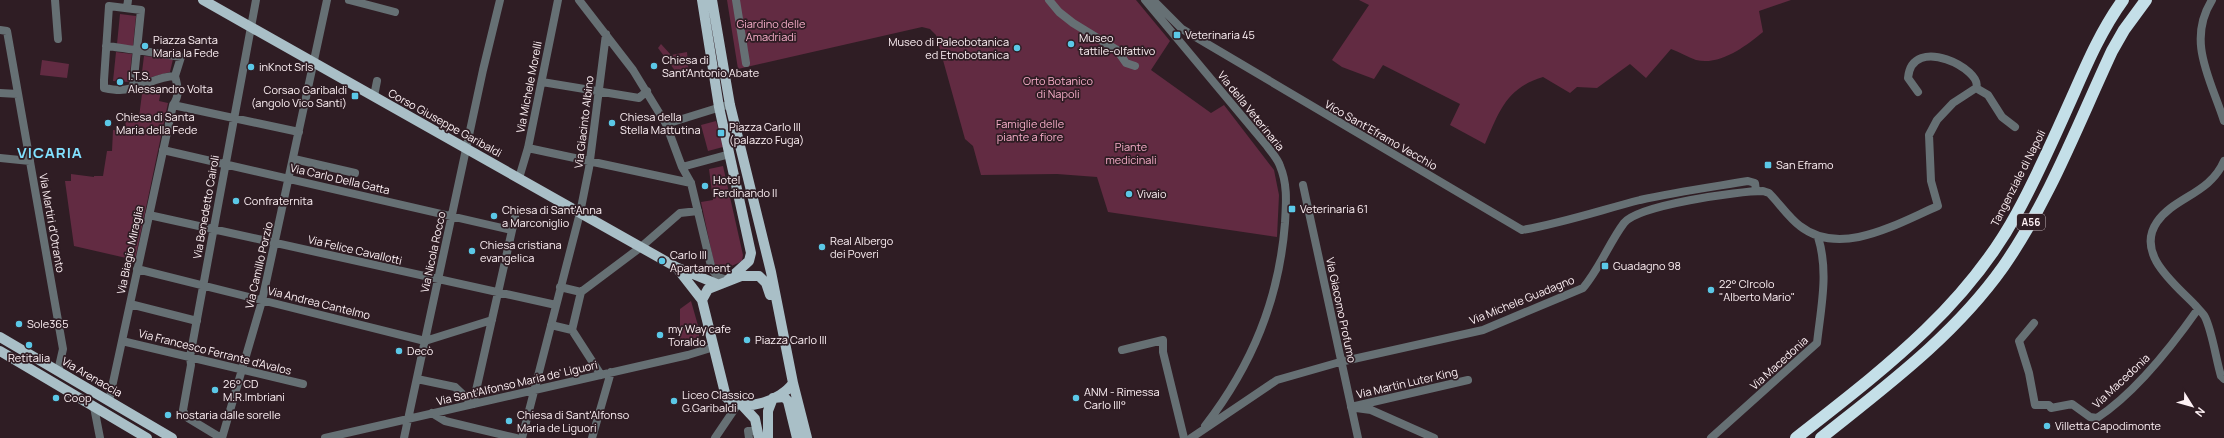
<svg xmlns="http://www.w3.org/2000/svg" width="2224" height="438" viewBox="0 0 2224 438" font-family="Manrope,sans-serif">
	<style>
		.green { fill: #622b42 }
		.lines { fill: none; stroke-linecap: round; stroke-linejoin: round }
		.minor { stroke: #667074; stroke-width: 8 }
		.major { stroke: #a9bfc7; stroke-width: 10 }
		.highway { stroke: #c4dfe8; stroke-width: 12 }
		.poi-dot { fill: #5bc8e7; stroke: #2f1d24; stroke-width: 1.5 }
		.labels { text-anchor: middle; stroke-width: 3.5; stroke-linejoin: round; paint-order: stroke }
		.shield { fill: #2f1d24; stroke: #c0b1b6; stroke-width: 1 }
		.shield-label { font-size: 10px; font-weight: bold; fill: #fef1f5 }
		.park-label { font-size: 11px; fill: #f7aec9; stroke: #2f1d24 }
		.poi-label { font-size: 11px; fill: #fef1f5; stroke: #2f1d24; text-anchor: start }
		.street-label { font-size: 11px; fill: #fef1f5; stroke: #2f1d24 }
		.district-label { font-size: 15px; font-weight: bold; letter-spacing: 1px; fill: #81e1ff; stroke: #2f1d24 }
	</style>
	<rect width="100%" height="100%" fill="#2f1d24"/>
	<path class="green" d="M727,0H1136L1170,41L1151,70L1211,113L1224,105L1274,170L1279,195L1277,237L1108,212L1097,177L1057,174L981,175L973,146L965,139L936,35L930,29L922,27L738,69Z
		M1359,0H1791L1759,11L1763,32C1746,46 1720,66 1696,60C1688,57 1679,52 1671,49L1646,78L1630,64L1597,88L1577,87L1570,93L1543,77C1506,88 1499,112 1485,144L1450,125L1460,104L1383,65L1374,79L1342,67L1332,60L1369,5Z
		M120,14L136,16L133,46L117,44Z
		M661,44L671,55L687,52L689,75L679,76L658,48Z
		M116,52L132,54L129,82L113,81Z
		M144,56L173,59L170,72L141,80Z
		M42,60L69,64L67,78L40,75Z
		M162,86L159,101L168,103L135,260L74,246L65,181H71V174L94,177V176H103L107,151H112L113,130L125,131L126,116L139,117L142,94Z
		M716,121L723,147L708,151L701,125Z
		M723,166L743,255L742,261C735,265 724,270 715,268L701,202L713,200L709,169Z
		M691,301L699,329V337L680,342V309Z"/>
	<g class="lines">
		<path class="minor" d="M55,0L58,39
			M349,0L395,12
			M579,0L633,70L666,124L682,167L691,183L712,270L718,277L728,280
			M736,0L746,63
			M1049,0L1059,12L1073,23L1117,50L1126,63L1135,66
			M1145,0L1267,146C1271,152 1278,159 1280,166C1288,185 1286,204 1285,223C1279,300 1252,365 1205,426
			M1153,0L1182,29L1522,230C1563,223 1601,210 1640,200C1676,192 1712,187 1748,181L1755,183L1756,191
			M2212,0C2186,41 2211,80 2224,121
			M127,8L128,0
			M0,30L7,31L63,349L58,371
			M106,46C117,47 127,49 137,50L181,57L175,76C156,76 139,90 120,90C115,90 109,89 104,88V80L109,6L141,10L133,88
			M542,82L639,98L647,91
			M1976,88L1988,95L2002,117L2015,127
			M0,93L18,94
			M374,96L377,81
			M173,105L299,132
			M666,124L724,106
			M528,148L691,183
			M163,150L511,230
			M0,158L30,161
			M294,159L355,173
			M2224,161C2210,194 2174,197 2157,222C2135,254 2175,284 2195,305C2198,309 2203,313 2205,317C2212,331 2216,359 2221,376L2224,379
			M682,167L730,154
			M519,178L528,148L558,0
			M1303,185L1358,438
			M149,215L556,305
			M137,269L425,341L492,320
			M581,292L641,247L680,213L698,211
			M130,304L197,321
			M2034,323L2019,341L2029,373L2035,405H2049L2051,408L2072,404L2090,417L2097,418C2135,393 2172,346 2198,309
			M551,325L572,330L581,292L560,287
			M572,330L601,375
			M122,341L303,384
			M1122,350L1163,340V352L1184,438
			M417,379L455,387L473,404
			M109,401L173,105C180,95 178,87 175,76
			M473,404L515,217
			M94,407L100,438
			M1351,407L1468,380
			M1356,408L1371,410L1434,438
			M432,413L445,421L516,438
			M221,438L188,418L185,415L183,410L191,365L190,357L256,0
			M222,438L262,301L327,0
			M325,438L688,355L714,347
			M404,438L483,70L500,0
			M522,438L580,213L589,168L606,34
			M592,438L611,372
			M715,438L738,404
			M749,438L748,431H758
			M1191,438L1277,380L1340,362L1483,330L1583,288C1600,268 1609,243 1624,223C1638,205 1739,191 1763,191L1769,193C1779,203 1789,218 1800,226C1841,258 1898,223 1938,206L1931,181L1929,135L1937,120L1953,103L1976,88C1984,70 1912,33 1908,78L1918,92
			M1711,438L1817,343C1821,307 1829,272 1818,237"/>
		<path class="major" d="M203,0L676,267L717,284
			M702,0L719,107L751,253L749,261L728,280
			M712,0L730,105L771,272L793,383L807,438
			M677,268L702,300
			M770,295L766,283L759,276H741L708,289L702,300L726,397C741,415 782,400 793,383
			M0,337L172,438
			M0,351L147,438
			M773,398L784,397L788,401L797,438
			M742,405L755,419L759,438
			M768,438V411L773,398"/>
		<path class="highway" d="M1796,438C1880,372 1965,309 2017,213C2038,175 2056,133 2074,93C2088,61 2102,29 2123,0
			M1821,438C1886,386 1954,336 2003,267C2049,201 2078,124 2112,51L2124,30L2146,0"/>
	</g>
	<g class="poi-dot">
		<rect x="1173" y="31" width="8" height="8" rx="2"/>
		<circle cx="1071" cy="44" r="4"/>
		<circle cx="145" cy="46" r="4"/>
		<circle cx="1017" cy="48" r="4"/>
		<circle cx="654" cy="66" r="4"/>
		<circle cx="251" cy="67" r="4"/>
		<circle cx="120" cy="82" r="4"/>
		<rect x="351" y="92" width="8" height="8" rx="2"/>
		<circle cx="108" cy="123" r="4"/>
		<circle cx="612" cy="123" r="4"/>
		<rect x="717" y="129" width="8" height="8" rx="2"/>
		<rect x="1764" y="161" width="8" height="8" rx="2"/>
		<circle cx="705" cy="186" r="4"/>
		<circle cx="1129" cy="194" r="4"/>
		<circle cx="236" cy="201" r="4"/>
		<rect x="1288" y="205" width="8" height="8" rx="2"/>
		<circle cx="494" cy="216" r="4"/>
		<circle cx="822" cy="247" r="4"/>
		<circle cx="472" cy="251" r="4"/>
		<circle cx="662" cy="261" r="4"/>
		<rect x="1601" y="262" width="8" height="8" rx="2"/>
		<circle cx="1711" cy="290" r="4"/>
		<circle cx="19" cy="324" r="4"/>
		<circle cx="660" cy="335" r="4"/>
		<circle cx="747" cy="340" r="4"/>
		<circle cx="29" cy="345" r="4"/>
		<circle cx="399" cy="351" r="4"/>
		<circle cx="215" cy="390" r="4"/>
		<circle cx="56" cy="398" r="4"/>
		<circle cx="1076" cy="398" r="4"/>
		<circle cx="674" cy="401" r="4"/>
		<circle cx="168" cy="415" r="4"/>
		<circle cx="509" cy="421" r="4"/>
		<circle cx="2047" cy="426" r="4"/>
	</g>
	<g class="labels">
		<rect class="shield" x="2017" y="214" width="28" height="16" rx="3"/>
		<g class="shield-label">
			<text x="2031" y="226">A56</text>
		</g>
		<g class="park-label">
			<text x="771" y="28">Giardino delle<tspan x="771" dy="13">Amadriadi</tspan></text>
			<text x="1058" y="85">Orto Botanico<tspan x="1058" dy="13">di Napoli</tspan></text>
			<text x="1030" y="128">Famiglie delle<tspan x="1030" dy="13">piante a fiore</tspan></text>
			<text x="1131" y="151">Piante<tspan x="1131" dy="13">medicinali</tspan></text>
		</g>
		<g class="poi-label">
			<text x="1185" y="39">Veterinaria 45</text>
			<text x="1079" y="42">Museo<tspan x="1079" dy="13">tattile-olfattivo</tspan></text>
			<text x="153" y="44">Piazza Santa<tspan x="153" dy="13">Maria la Fede</tspan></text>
			<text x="1009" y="46" text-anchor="end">Museo di Paleobotanica<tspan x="1009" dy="13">ed Etnobotanica</tspan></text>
			<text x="662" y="64">Chiesa di<tspan x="662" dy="13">Sant'Antonio Abate</tspan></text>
			<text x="259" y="71">inKnot Srls</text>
			<text x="128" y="80">I.T.S.<tspan x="128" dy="13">Alessandro Volta</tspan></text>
			<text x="347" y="94" text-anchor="end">Corsao Garibaldi<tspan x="347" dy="13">(angolo Vico Santi)</tspan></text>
			<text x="116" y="121">Chiesa di Santa<tspan x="116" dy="13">Maria della Fede</tspan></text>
			<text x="620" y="121">Chiesa della<tspan x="620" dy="13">Stella Mattutina</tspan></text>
			<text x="729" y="131">Piazza Carlo III<tspan x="729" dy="13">(palazzo Fuga)</tspan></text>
			<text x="1776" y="169">San Eframo</text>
			<text x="713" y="184">Hotel<tspan x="713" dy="13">Ferdinando II</tspan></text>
			<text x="1137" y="198">Vivaio</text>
			<text x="244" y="205">Confraternita</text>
			<text x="1300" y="213">Veterinaria 61</text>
			<text x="502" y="214">Chiesa di Sant'Anna<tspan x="502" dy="13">a Marconiglio</tspan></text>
			<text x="830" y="245">Real Albergo<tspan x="830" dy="13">dei Poveri</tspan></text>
			<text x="480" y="249">Chiesa cristiana<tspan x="480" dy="13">evangelica</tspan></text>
			<text x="670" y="259">Carlo III<tspan x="670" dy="13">Apartament</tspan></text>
			<text x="1613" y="270">Guadagno 98</text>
			<text x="1719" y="288">22° CIrcolo<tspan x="1719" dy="13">"Alberto Mario"</tspan></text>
			<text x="27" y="328">Sole365</text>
			<text x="668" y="333">my Way cafe<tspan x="668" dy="13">Toraldo</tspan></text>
			<text x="755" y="344">Piazza Carlo III</text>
			<text x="407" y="355">Decò</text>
			<text x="29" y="362" text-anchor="middle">Retitalia</text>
			<text x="223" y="388">26° CD<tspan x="223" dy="13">M.R.Imbriani</tspan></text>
			<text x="1084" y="396">ANM - Rimessa<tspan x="1084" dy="13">Carlo III°</tspan></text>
			<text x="682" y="399">Liceo Classico<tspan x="682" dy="13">G.Garibaldi</tspan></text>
			<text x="64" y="402">Coop</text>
			<text x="176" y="419">hostaria dalle sorelle</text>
			<text x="517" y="419">Chiesa di Sant'Alfonso<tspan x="517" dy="13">Maria de Liguori</tspan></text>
			<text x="2055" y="430">Villetta Capodimonte</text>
		</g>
		<g class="street-label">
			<text transform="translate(529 87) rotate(-79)" y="4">Via Michele Morelli</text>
			<text transform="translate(1251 111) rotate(51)" y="4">Via della Veterinaria</text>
			<text transform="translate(584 122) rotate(-83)" y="4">Via Giacinto Albino</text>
			<text transform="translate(445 123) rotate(29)" y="4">Corso Giuseppe Garibaldi</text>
			<text transform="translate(1381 135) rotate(30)" y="4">Vico Sant'Eframo Vecchio</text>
			<text transform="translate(2018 178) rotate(-63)" y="4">Tangenziale di Napoli</text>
			<text transform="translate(340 179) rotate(13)" y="4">Via Carlo Della Gatta</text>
			<text transform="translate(206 207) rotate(-80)" y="4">Via Benedetto Cairoli</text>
			<text transform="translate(52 223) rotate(80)" y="4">Via Martiri d'Otranto</text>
			<text transform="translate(130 250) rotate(-78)" y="4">Via Biagio Miraglia</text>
			<text transform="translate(355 250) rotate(13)" y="4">Via Felice Cavallotti</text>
			<text transform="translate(433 252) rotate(-78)" y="4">Via Nicola Rocco</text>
			<text transform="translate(259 265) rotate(-77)" y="4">Via Camillo Porzio</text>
			<text transform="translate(1522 300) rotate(-22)" y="4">Via Michele Guadagno</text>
			<text transform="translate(319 303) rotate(14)" y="4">Via Andrea Cantelmo</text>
			<text transform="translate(1341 310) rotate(78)" y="4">Via Giacomo Profumo</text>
			<text transform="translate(215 352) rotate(14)" y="4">Via Francesco Ferrante d'Avalos</text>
			<text transform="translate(1779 363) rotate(-42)" y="4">Via Macedonia</text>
			<text transform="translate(92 377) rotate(30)" y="4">Via Arenaccia</text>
			<text transform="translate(2121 381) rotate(-43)" y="4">Via Macedonia</text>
			<text transform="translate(517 383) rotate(-13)" y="4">Via Sant'Alfonso Maria de' Liguori</text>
			<text transform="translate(1407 383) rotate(-13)" y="4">Via Martin Luter King</text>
		</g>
		<g class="district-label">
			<text x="50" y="158">VICARIA</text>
		</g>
	</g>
	<g transform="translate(2192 406) rotate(127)" stroke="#2f1d24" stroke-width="3" paint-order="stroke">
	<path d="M0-3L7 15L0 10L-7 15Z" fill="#fef1f5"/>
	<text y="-6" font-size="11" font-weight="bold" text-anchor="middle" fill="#fef1f5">N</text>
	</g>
</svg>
